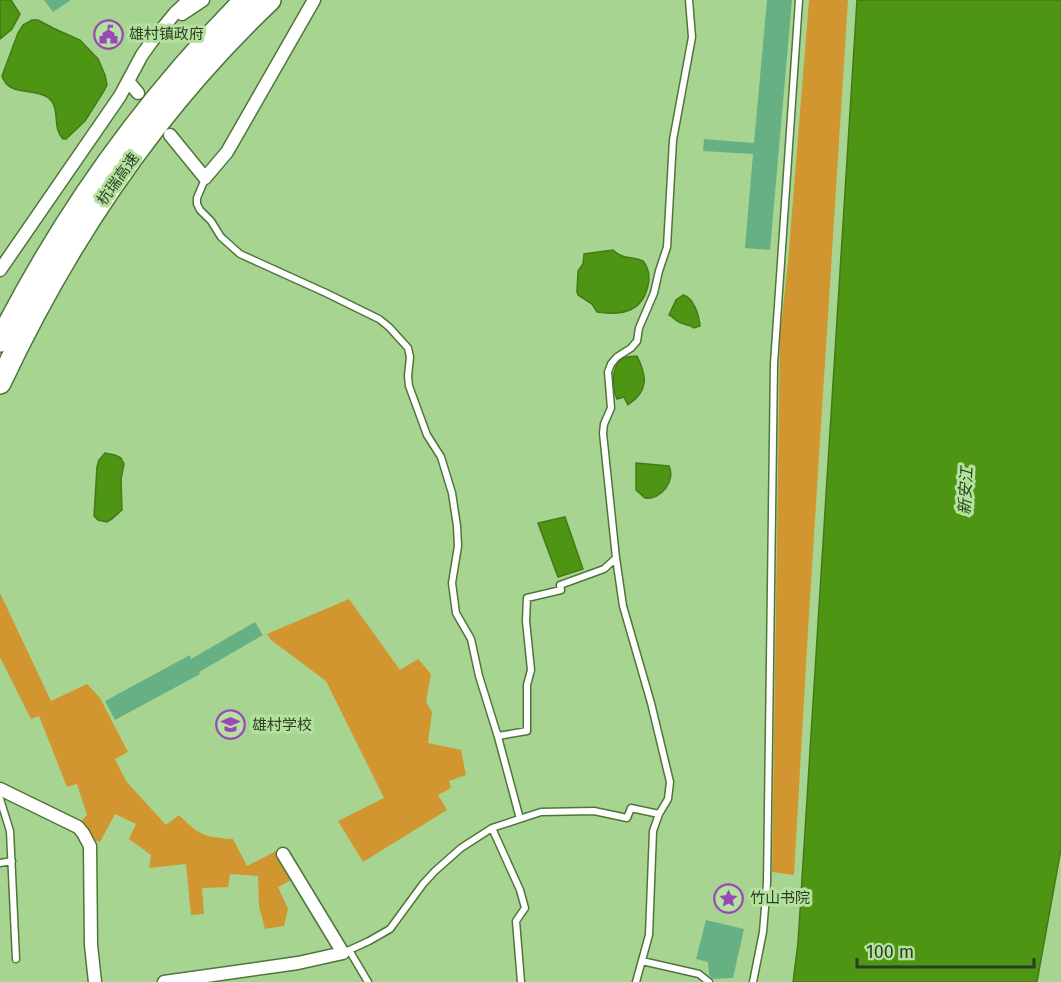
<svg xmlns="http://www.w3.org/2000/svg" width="1061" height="982" viewBox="0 0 1061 982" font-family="'Fira Sans','Noto Sans SC',sans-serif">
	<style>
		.green { fill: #d29631 }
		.water { fill: #4d9512; stroke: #437b17; stroke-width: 1.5 }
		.building { fill: #67b083 }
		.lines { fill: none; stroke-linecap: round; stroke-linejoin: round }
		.lane-casing { stroke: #4f7639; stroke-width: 9 }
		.street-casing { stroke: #4f7639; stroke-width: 15 }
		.highway-casing { stroke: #4f7639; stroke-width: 24 }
		.lane { stroke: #fff; stroke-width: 6 }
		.street { stroke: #fff; stroke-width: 12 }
		.highway { stroke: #fff; stroke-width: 21 }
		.labels { text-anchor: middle; stroke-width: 6; stroke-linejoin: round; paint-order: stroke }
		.poi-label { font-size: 15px; fill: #2d3e24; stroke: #b4e19e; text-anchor: start }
		.street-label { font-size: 15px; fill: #2d3e24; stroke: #b4e19e }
		.water-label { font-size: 16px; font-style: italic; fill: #284517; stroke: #b4e19e }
	</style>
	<rect width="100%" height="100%" fill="#a8d492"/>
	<path class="green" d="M809,0H848L808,630L794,875L772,872L780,335L788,262Z
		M0,593L51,701L87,684L100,698L128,752L115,759L126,781L166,825L179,815C200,836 204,837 233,839L247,866L276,851L293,879L278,887L288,909L284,926L265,929L259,906L258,876L230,874L228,887L202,888L204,914L191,915L186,864L149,868L151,855L129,839L136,824L115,814L100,842L95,840L82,820L87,815L77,784L67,787L39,716L31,719L0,657Z
		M349,599L400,670L418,659L431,674L426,702L432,712L428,743L461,750L466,775L449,781L451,788L438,795L447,810L363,862L338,821L384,798L326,681L271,640L267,634Z"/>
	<path class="water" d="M0,0H11L20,14L12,29L0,39Z
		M857,0H1061V849L1037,982H793L798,943Z
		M32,20H38L53,28L80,40L98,59L105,75L107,85L104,91L85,121L66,139H63C51,127 62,107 47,97C32,87 9,97 2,76L18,33L23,25Z
		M613,250C625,261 630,255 643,261C655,275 647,303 630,310C619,315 608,313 597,312L592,304L578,295L577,292L578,271L583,264L584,254Z
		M683,295C694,298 699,315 700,326L694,328C689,324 684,325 679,322C674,320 673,316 669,315L676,300Z
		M637,356C647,376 649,391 628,405L624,397L617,399C612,388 611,367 622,359C626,356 632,357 637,356Z
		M105,453L115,455L121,458L124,464L121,479L122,510L112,519L107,522L98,520L94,516L97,467L99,460Z
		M636,463L669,466C676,481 661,500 645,498L636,490Z
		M565,517L583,569L558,577L538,523Z"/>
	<path class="building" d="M44,0H71L53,12Z
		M767,0H792L770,250L745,248L753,154L703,151L704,139L754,143Z
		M255,622L263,635L199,672L200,674L115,720L105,701L190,655L191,659Z
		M706,920L744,929L733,978L713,979L709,975L708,962L696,959Z"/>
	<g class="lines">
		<defs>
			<path id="lane" d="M205,179L197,198V204L200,210L211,221L221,237L240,254L326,293L379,319L389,327L408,348L410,357L408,376L409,386L427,435L441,457L452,493L457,526L458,546L452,583L456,613L471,639L479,676L498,737L520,819
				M498,736L527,731V685L531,670L526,621L527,598L561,590L560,585L604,569L616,558
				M0,799L10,831L16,959
				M492,828L520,890L525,908L516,921L521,982
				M0,863L12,861
				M349,950L368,982
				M343,953L369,941L390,929L423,884L435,871L461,848L492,828L541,812L594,811L627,818L631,808L659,814
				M642,961L699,974L709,982
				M636,982L649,935L653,831L659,814L668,799L670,782L651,703L623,606L616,558L603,433L604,424L611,408L608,372L611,364L617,357L631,348L637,341L639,328L654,293L659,271L667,247L673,140L692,37L689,0
				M753,982L763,932L767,883L774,364L799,0"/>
			<path id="street" d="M182,14L203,0
				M128,81L138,93
				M170,135L205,178L227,152L314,0
				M0,270L120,96L142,55L152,41L175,13L189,0
				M0,789L78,827L83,833L90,846L91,945L95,982
				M164,982L298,963L343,953L283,854"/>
			<path id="highway" d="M0,341C64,214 145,101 245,0
				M0,383C67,240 156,108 270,0"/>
		</defs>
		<use href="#lane" class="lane-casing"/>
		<use href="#street" class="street-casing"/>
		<use href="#highway" class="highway-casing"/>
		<use href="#lane" class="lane"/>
		<use href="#street" class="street"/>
		<use href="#highway" class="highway"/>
	</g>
	<defs>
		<symbol id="civic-ring" viewBox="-11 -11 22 22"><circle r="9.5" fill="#b4e19e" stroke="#9948b7" stroke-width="1.5"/><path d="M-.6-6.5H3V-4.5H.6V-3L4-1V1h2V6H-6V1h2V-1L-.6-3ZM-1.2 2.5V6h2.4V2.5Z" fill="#9948b7"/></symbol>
		<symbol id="school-ring" viewBox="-11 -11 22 22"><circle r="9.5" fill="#b4e19e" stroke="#9948b7" stroke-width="1.5"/><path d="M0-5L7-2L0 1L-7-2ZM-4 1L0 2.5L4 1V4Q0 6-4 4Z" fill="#9948b7"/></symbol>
		<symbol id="sight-ring" viewBox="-11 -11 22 22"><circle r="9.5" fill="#b4e19e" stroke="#9948b7" stroke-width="1.5"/><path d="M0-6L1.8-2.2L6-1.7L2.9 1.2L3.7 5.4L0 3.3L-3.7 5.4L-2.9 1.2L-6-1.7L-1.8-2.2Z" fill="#9948b7"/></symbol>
	</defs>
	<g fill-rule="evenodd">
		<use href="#civic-ring" x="92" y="18" width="33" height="33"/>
		<use href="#school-ring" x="214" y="708" width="33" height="33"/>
		<use href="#sight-ring" x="712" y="882" width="33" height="33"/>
	</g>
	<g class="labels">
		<g class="poi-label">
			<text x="129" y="39">雄村镇政府</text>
			<text x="252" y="730">雄村学校</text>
			<text x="750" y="903">竹山书院</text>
		</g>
		<g class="street-label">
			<text transform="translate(118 179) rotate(-54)" y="5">杭瑞高速</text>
		</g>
		<g class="water-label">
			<text transform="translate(965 491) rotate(-87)" y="6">新安江</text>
		</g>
	</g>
	<path d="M857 958v9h177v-9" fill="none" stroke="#2d3e24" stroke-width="3"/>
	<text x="866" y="958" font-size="18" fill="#2d3e24" stroke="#b4e19e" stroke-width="4.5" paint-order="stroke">100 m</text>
</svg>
